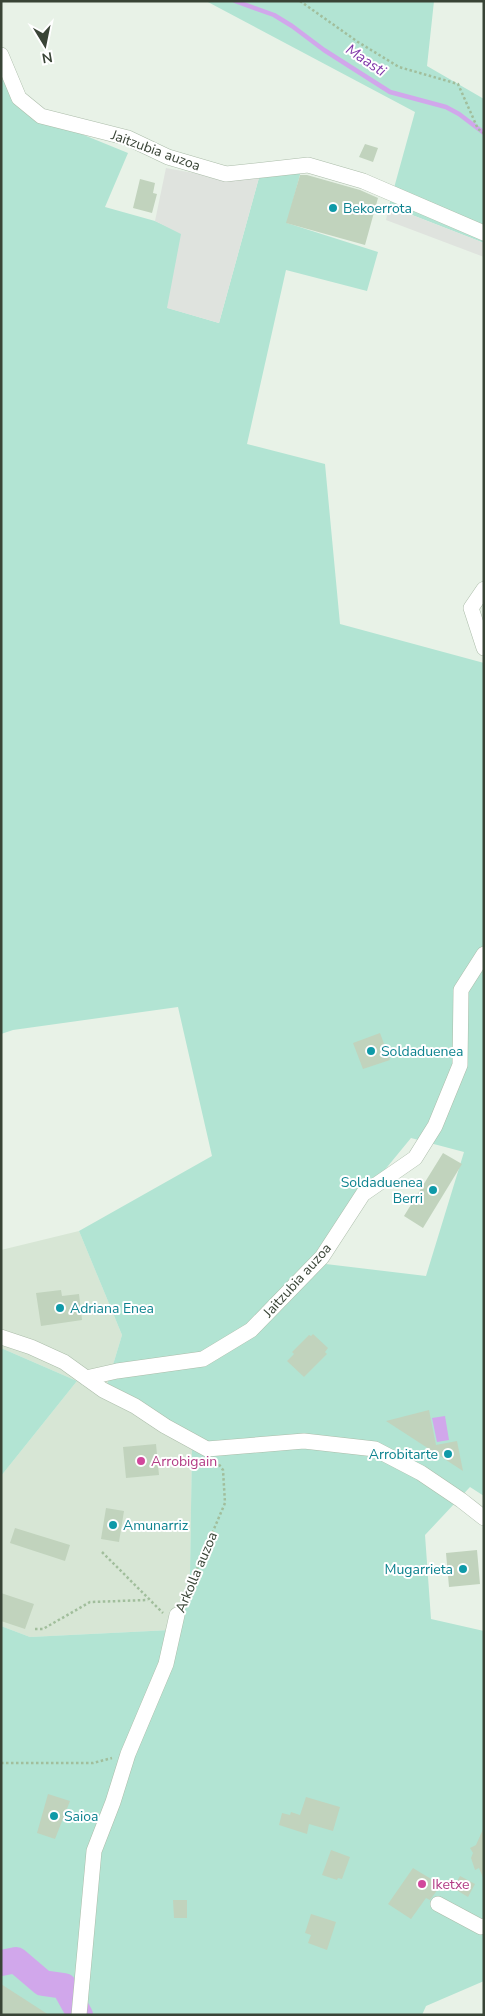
<svg xmlns="http://www.w3.org/2000/svg" width="485" height="2016" viewBox="0 0 485 2016" font-family="'Nunito Sans',sans-serif">
	<style>
		.residential { fill: #d7e6d5 }
		.green { fill: #b2e4d3; fill-rule: evenodd }
		.parking { fill: #dfe3de }
		.water { fill: #d1a7eb }
		.lines { fill: none; stroke-linecap: round; stroke-linejoin: round }
		.stream { stroke: #d1a7eb; stroke-width: 4.5 }
		.river { stroke: #d1a7eb; stroke-width: 26 }
		.building { fill: #c1d3bd }
		.street-casing { stroke: #acbdaa; stroke-width: 16 }
		.path { stroke: #a1be9c; stroke-width: 2.5; stroke-dasharray: 2.5 2.5; stroke-linecap: butt }
		.street { stroke: #fff; stroke-width: 15 }
		.culture-dot { fill: #0f9aa8; stroke: #fff; stroke-width: 2 }
		.hotel-dot { fill: #d1479c; stroke: #fff; stroke-width: 2 }
		.labels { text-anchor: middle; stroke-width: 4; stroke-linejoin: round; paint-order: stroke }
		.street-label { font-size: 14px; fill: #394436; stroke: #fff }
		.culture-label { font-size: 14px; fill: #0d838f; stroke: #fff; text-anchor: start }
		.hotel-label { font-size: 14px; fill: #b23c85; stroke: #fff; text-anchor: start }
		.water-label { font-size: 15px; font-style: italic; fill: #8037a9; stroke: #fff }
	</style>
	<rect width="100%" height="100%" fill="#e8f2e7"/>
	<path class="residential" d="M79,1231L122,1335L106,1388L192,1443L190,1574L171,1630L30,1637L1,1626V1476L77,1381L1,1348V1250Z"/>
	<path class="green" d="M206,1H434L427,66L484,99V243L389,206L415,112Z
		M1,68L25,111L128,153L105,207L155,221L182,233L168,308L219,323L260,174L301,171L287,223L378,252L367,291L286,270L247,444L325,464L340,624L484,663V1496L470,1487L425,1535L431,1619L484,1631V1981L426,2006L422,2015H47L1,1987V1626L30,1637L171,1630L190,1574L192,1443L106,1388L122,1335L79,1231L212,1156L178,1007L13,1030L1,1034ZM411,1138L464,1152L426,1276L309,1262Z
		M1,1348L77,1381L1,1476Z"/>
	<path class="parking" d="M166,168L226,179L260,174L219,323L167,308L181,234L155,221Z
		M389,206L484,243V257L386,220Z"/>
	<path class="water" d="M445,1416L449,1440L437,1442L432,1418Z"/>
	<g class="lines">
		<path class="stream" d="M235,1L274,15L292,26L324,50L390,92L446,107L459,114L484,133"/>
		<path class="river" d="M1,1963L16,1960L43,1983L64,1986L80,2015"/>
	</g>
	<path class="building" d="M365,144L378,148L373,162L359,157Z
		M300,175H307L360,190L378,198L365,245L286,223Z
		M140,179L155,183L153,193L157,194L152,213L133,208Z
		M380,1033L390,1060L363,1069L353,1043Z
		M443,1153L462,1164L423,1228L404,1216Z
		M61,1290L62,1296L79,1294L82,1320L41,1326L36,1293Z
		M313,1334L328,1348L325,1352L327,1354L304,1377L287,1361L294,1354L292,1352L309,1335L311,1336Z
		M429,1410L436,1445L457,1441L463,1471L386,1421Z
		M156,1444L159,1475L126,1478L123,1447Z
		M106,1508L124,1511L119,1542L101,1539Z
		M15,1528L70,1545L65,1561L10,1543Z
		M477,1550L480,1584L449,1587L446,1553Z
		M1,1593L34,1604L25,1629L1,1621Z
		M48,1794L70,1801L55,1839L37,1833Z
		M306,1797L340,1807L333,1831L309,1824L307,1834L279,1825L282,1813L290,1815L291,1812L300,1815Z
		M484,1827V1880L479,1868L475,1870L471,1858L473,1853L470,1848L476,1845Z
		M331,1850L350,1857L342,1879L338,1878L337,1880L322,1875Z
		M413,1868L441,1885L430,1900L426,1898L411,1919L388,1904Z
		M460,1876L475,1884L468,1897L453,1888Z
		M173,1900H187V1918H174Z
		M311,1914L336,1922L327,1950L308,1943L311,1935L305,1933Z
		M1,1984L49,2015H1Z"/>
	<g class="lines">
		<defs>
			<path id="street" d="M1,55L19,98L41,116L128,138L168,157L226,174L308,165L363,181L484,233
				M484,589L471,608L484,648
				M1,1337L31,1347L64,1362L103,1390L135,1406L165,1426L207,1449L304,1441L375,1449L421,1473L461,1500L484,1518
				M86,1378L117,1371L203,1359L251,1330L322,1257L363,1194L415,1158L435,1126L460,1065L461,990L484,954
				M438,1904L481,1927L484,1926
				M79,2015L94,1851L113,1802L128,1754L166,1664L177,1615"/>
		</defs>
		<use href="#street" class="street-casing"/>
		<path class="path" d="M300,1L358,42L399,67L458,84L478,129L484,133
			M102,1552L163,1613
			M183,1602L225,1503L223,1470L218,1463
			M35,1629H43L90,1602L148,1600
			M1,1763H93L112,1758"/>
		<use href="#street" class="street"/>
	</g>
	<g class="culture-dot">
		<circle cx="333" cy="208" r="5"/>
		<circle cx="371" cy="1051" r="5"/>
		<circle cx="433" cy="1190" r="5"/>
		<circle cx="60" cy="1308" r="5"/>
		<circle cx="448" cy="1454" r="5"/>
		<circle cx="113" cy="1525" r="5"/>
		<circle cx="463" cy="1569" r="5"/>
		<circle cx="54" cy="1816" r="5"/>
	</g>
	<g class="hotel-dot">
		<circle cx="141" cy="1461" r="5"/>
		<circle cx="422" cy="1884" r="5"/>
	</g>
	<g class="labels">
		<g class="street-label">
			<text transform="translate(156 150) rotate(20)" y="5">Jaitzubia auzoa</text>
			<text transform="translate(297 1280) rotate(-48)" y="5">Jaitzubia auzoa</text>
			<text transform="translate(196 1572) rotate(-67)" y="5">Arkolla auzoa</text>
		</g>
		<g class="culture-label">
			<text x="343" y="213">Bekoerrota</text>
			<text x="381" y="1056">Soldaduenea</text>
			<text x="423" y="1187" text-anchor="end">Soldaduenea<tspan x="423" dy="16">Berri</tspan></text>
			<text x="70" y="1313">Adriana Enea</text>
			<text x="438" y="1459" text-anchor="end">Arrobitarte</text>
			<text x="123" y="1530">Amunarriz</text>
			<text x="453" y="1574" text-anchor="end">Mugarrieta</text>
			<text x="64" y="1821">Saioa</text>
		</g>
		<g class="hotel-label">
			<text x="151" y="1466">Arrobigain</text>
			<text x="432" y="1889">Iketxe</text>
		</g>
		<g class="water-label">
			<text transform="translate(366 60) rotate(34)" y="5">Maasti</text>
		</g>
	</g>
	<rect width="485" height="2016" fill="none" stroke="#394436" stroke-width="5"/>
	<g transform="translate(45 45) rotate(170)" stroke="#ffffff" stroke-width="4" paint-order="stroke">
	<path d="M0-4L9 19L0 12L-9 19Z" fill="#394436"/>
	<text y="-8" font-size="14" font-weight="bold" text-anchor="middle" fill="#394436">N</text>
	</g>
</svg>
